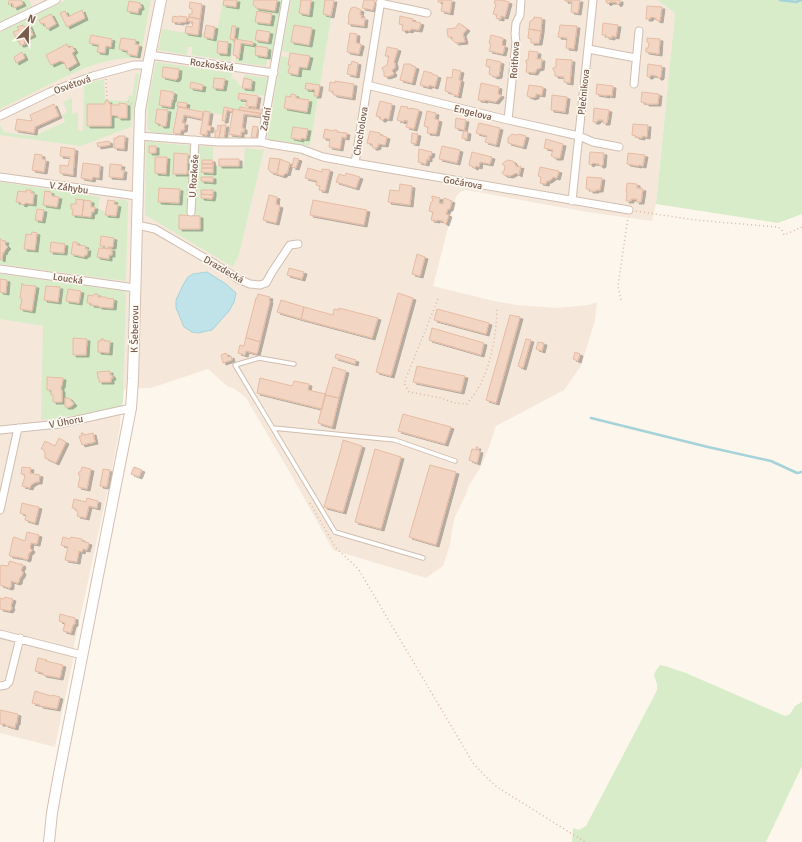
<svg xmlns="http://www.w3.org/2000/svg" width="802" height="842" viewBox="0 0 802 842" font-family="Signika,sans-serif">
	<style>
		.residential { fill: #f5e8da }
		.green { fill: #d8ecc9 }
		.water { fill: #bfe3e8; stroke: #a5d3da }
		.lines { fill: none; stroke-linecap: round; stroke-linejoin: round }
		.stream { stroke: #a5d3da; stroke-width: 2.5 }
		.building { fill: #f3d5c3; stroke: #e6bba3; filter: url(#shadow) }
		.lane-casing { stroke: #d1beb0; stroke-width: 5.5 }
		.street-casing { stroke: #d1beb0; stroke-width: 9 }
		.secondary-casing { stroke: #d6c0b0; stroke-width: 12 }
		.path { stroke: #d9b8a5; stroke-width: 1.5; stroke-dasharray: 1 3; stroke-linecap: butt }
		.lane { stroke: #fff; stroke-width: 3.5 }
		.street { stroke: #fff; stroke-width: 7 }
		.secondary { stroke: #fff; stroke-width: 10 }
		.labels { text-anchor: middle; stroke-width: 3; stroke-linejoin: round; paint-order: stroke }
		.street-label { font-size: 10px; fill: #7a5c4d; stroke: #fffaf3 }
	</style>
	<defs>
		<filter id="shadow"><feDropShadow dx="3" dy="2" stdDeviation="0" flood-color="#0004"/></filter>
	</defs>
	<rect width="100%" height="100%" fill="#fdf6ec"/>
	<path class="residential" d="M0,0H657L675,13L656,204L652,221L587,212L466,190L460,192L456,197L433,286L494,301L517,305L556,308L588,305L597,302L595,320L581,366L564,390L496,426L488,450L479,470L469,485L466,494L455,517L452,531L450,545L443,566L426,578L333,550L289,471L246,398L240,393L233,388L227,386L208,369L151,388L124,389L123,402L121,406L120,427L112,470L74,646L73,660L55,747L0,733Z"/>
	<path class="green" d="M0,0H29L32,6L0,22Z
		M66,0H151L140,58C104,57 84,68 52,83C35,92 17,100 0,109V32Z
		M223,0H282L271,60L268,59L267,60L266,66L236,62V58H238L241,43L252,45L253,42L235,39L236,26H233L230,39L234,42L231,61L192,55V47H188L187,55L158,50L162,29L198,35L205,32L204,37L213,39L215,27H218Z
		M291,0H334L320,85L306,84L305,89L312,90L313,89L315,90L314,96H318L310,146L267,140L281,56L290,58L289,59H288L287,61L289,62L290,65L288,73L298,75L299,67L307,68L310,57L282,51Z
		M657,0H802V214L778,223L656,204L675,13Z
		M156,62L232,73L231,79H235L242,88L250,89L252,80L244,78L245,75L269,78L265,96L239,92L238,98L247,100L246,106L244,107H240L239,110L224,107L223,115L186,108L187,103L178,102L172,134L151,132L149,131L147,127L148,102Z
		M136,72L139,75L131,127L81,146L0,135V125L4,132L32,136L36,135L65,122L62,115L67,112L63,102L72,98V114L78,112V130L83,131L84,84L104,79L105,100L128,101L129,95L132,96Z
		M146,141L170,144L213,147V160H202V172H212L213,166H244L245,148L264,150L239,254L233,267L145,215Z
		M0,182L100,197L98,209L103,210L105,215L116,216L118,205L114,204L115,199L126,200L128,203L126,280L125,281L0,264Z
		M0,274L123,291L126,294L123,402L121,406L90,414L41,420L43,326L0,319Z
		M660,665L665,666L686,673L785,716L790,714L795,706L802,702V766L766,842H572L573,828L579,830L586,826L653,698L657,690V684L654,675L655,672Z"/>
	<path class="water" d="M207,272L226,284L236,293L234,302L229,311L212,330L198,333L192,332L184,327L176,308V300L183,285L188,277L193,274Z"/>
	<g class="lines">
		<path class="stream" d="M780,0L796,2L801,0
			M591,418L708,447L771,461L797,473L802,472"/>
	</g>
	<path class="building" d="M10,0H21L23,4L14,8L12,3L9,5L8,2Z
		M224,0H237L236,7L223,5Z
		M254,0H277L275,11L256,8L253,4Z
		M301,0H311L309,15L299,13Z
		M325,0H334L331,16L323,14Z
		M364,0H374L375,1L373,10L362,8Z
		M438,0H452L450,13L441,11L443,2H438Z
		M495,0H502L509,2L505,17L501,16V19L496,18L497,15L493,14L496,4L494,3Z
		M565,0H580L578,13L571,12L572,2L565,1Z
		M606,0H620V3L618,5L616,2H610L608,4L606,2Z
		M129,1L140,3V4L141,6V8H139L138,13L127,11Z
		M190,2L202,4L200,19L189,17V14H192V9L189,8Z
		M647,6L662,7L660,21L656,20V18L651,17L650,19H646Z
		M355,7L361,10L360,15H362L361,18H365L364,26L348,24L349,18L348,17L351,8Z
		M82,10L85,18L67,27L60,13L65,11L68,17Z
		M257,11L272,14L270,24L255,22Z
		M51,14L56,24L47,29L44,23L41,24L39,20Z
		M173,16L177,17L178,16L187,17L186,22H181V23L172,22Z
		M400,16L413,19L412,21L421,23L419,30L411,29L410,31L406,30L405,31H403L402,29L403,25L399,24Z
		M189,17L200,19L198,35L185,33L186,26L192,27L193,22L188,21Z
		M534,17L542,18L541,31L529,29L530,21L533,20Z
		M459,23L467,29L463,34L465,42L456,43L452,40V37H448L447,29L455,28Z
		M603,23L618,25L616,37L612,36V38L606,37V35H602Z
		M23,25L24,27L29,25L33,35L24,39L25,44L22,45H20L19,41L18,42L13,32L19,30L17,27Z
		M206,25L215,27L213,39L204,37Z
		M294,25L312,28L309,45L291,42Z
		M560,25L577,26L574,49L566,48L567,38L558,37Z
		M232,26H236L234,40L230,39Z
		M529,29L541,31L539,43H531V39L528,38Z
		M257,30L270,32L268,42L255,40Z
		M350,33L357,34L356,43L361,44V46L360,49L359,54L347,52Z
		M91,35L112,39L111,47L106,46L105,53L97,52L99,45L89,43Z
		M491,35L503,38L502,45L505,46L503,54L489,51L491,44L489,43Z
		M121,38L136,40L135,44L139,45L137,56L127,54L128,51L119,49Z
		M647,38L660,39L659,54L646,52V48H648L649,43L647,42Z
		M235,39L253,42V45L241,43L239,58H236L237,56L233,55Z
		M218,41L228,42L227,54L217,53Z
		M67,44L69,48L72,46L75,51L72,53L77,63L67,69L64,62L60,61L51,65L46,55Z
		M256,46L268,48L267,57L255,55Z
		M387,47L398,49L394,62L395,64V68L393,69L392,71L394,73L393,75L387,77L384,76V72L382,68L387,65L389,56H385Z
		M529,51L538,52L537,59H542L541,68L537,69L535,73L526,72L527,63H526V60H528Z
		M22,52L25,58L16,63L14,57Z
		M290,53L310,56L307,68L299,67L298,75L288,73L290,65H288Z
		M487,59L501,62L499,76L495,77L489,74L490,67L486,66Z
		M556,59L572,60L570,83L564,82V77L555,76V72L553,70V68L556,67Z
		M352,61L358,63L356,76L347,74L349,64L351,65Z
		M404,64H411L412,66L416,67L412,83L400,80Z
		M648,64L662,66L661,77L660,78H658L657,76L651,75L650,77H648L647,76Z
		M163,67L179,69L178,78L176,80L162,77Z
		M453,69L461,71L459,80H461L458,96L451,94L452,93L445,91L447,77L452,78Z
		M424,71L432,73V74L438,76L435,87L429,85V87L420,85Z
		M214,78L225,79L223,89L213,88Z
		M244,78L252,80L251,89L242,88Z
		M335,81L354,84L352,98L334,95L333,93V91H329L330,82L335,83Z
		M191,82L203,85L202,90L190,88Z
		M306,83L320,85L318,96H314L315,90L313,89L312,90L305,89Z
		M481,83L499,87L498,94L501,95V96L496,102L485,100V101L478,100Z
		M597,84L613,86L612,96L607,95V96L596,94Z
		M529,85L543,87L542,95L536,94V97H534L533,98L527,96Z
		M161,90L173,92L174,93L173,100H172L171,107L159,105Z
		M642,92L659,94L658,104H646V103L641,102Z
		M239,93L258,96L256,107L246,106L247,100L238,99Z
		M291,94L296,95V98L309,100L307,112L284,108L286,96L291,97Z
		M552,95L567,97L565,112L551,110Z
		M105,101H109V104H111V126H87V104H105Z
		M380,101L392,104L389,119L385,118L383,120H381L380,117L376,116Z
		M178,102L187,103L186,108L177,106Z
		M119,103L127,104V118H118V116L111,115V105H119Z
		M54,104L59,116L35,127L34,133L15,130L17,119L32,121L30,115Z
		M401,106L408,107L407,108L411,109V108L419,110L414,129L406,127L408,121L404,120V122L397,120Z
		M178,107L203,112L202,119L184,115L182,123H185L184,130H181L180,134L173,133Z
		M224,107L233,109V112L227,110L225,121H222Z
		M240,107L251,109H252L263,110L262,114L239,110Z
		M594,108L609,110L607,123H603V120H598L597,122H593Z
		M157,109L168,110L166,126H161L160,124L155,123Z
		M233,109L260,113V116L244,114L242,128H244V132H241V136L229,134Z
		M204,111L210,112L208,125L211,126L210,131L207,130V135L200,134Z
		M427,111L436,113L435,119L439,120L436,134L427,133L428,127L424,126Z
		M456,118L466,120L464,131L468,132L467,139L462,138L464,130L455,128Z
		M479,123L500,128L496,145L485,142L487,136L476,133Z
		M633,124L648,125L647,137L642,136V138L636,137V136L632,135Z
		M218,125L221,126L219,138H215V130L217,131Z
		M221,125H226L224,139L219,138Z
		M253,126L258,127L256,138L251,137Z
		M293,127L308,129L306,139L301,138V140L291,138Z
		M325,129L333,131V130H337V132L347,133L346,138L342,137L340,149L329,147L330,139L323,138Z
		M370,131L380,133V135L387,137L385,145L378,144V147L376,148H373L372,144L367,143Z
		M412,133L418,134L416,144L411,143Z
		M512,134L517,135L519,134L526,136L523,147L508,143V138Z
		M118,136H125L124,149L114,148V138H117Z
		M546,139L563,144L560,158H554L553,156H551L553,150L544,148Z
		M109,141L110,145L98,147L97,143Z
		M149,146H156V153H149Z
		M442,146L460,150L457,163L439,159Z
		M61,147L75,149L73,175L60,173V165L68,166L70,157L60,156Z
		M419,149L432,152L431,156H429V160L427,159L426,164L418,162L419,158L418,157Z
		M472,152L492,157L490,164L480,162L479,167L476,166L475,168L469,165Z
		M590,152L604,153L603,165L602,166H600L599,164L593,163L591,165L589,164V163Z
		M174,153L188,154L187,174H173Z
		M628,153L645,155L643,166L639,165V166L627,164Z
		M35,154L42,155V159L46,160L44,172L32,170Z
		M155,157H167L166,174L155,173Z
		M270,158L280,159L277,174L270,172V171L268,169Z
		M294,158L299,159L296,168L292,167Z
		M219,159H239V166H219Z
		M280,159L290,163L287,174L286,173L283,176L277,174Z
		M202,160H212L213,164H202Z
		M507,160L513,161L517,167L521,166L519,175L516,173L510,176L504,175L502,172L504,171L505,166L502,164Z
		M83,163L100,165L99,178L93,177L92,180L81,178Z
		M110,164L122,165L121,170H124L123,178L109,177Z
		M202,164H213V168H202Z
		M540,167L559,171L557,178L553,177V178L549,181H547L546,184L540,183L541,177L538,176Z
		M202,168H213V173L201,172Z
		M308,168L322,172V169L330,170L325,191L319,190L320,186L316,185L317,181L305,178Z
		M346,173L360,177L356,188L336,182L339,174L345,176Z
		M201,177H213V182L201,181Z
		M587,177L602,178L600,190H596V191H590V189H586Z
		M627,183L637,184V188L643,189L641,202H636L637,199H631V201H626L627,193L626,192Z
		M400,184L412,186L410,205L388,202L390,190L399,191Z
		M159,188L180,189L179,203L158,202Z
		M26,190H31V193H34L33,204L25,203L24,205L21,204L20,202H16L18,191L26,192Z
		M201,190H213V195L201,194Z
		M45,191L51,192L52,196L59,197L57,207L43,205Z
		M201,194L213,195L212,199L201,198Z
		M269,195L277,197L276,204L280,206L276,223L263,220Z
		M432,196L440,198L439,203L443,204L444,198L452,201L450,209H448L446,214L449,215L446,224L443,222V221L437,220V221L431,220L433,212L429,211L431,202H432L433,199H432Z
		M76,199L84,200L82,216L72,215L73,209H71V204H76Z
		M84,200L91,201V207H95L94,212H92L91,217L82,216Z
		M108,200L115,201L114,204L118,205L116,216L105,215Z
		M313,200L367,210L364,225L310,215Z
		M37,209L44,210L42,221L35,220Z
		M179,215L200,216V229H179Z
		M32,232L37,233L35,250L24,249L26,234L31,235Z
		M101,236L114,238L113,247H108L107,249L105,248V246H100Z
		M0,238L3,241H6L5,244L8,247L5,250L4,253L3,252L2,260L0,259Z
		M51,242L65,244L64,253L50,252Z
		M73,242H77V245L86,246L85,249H88L87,255H85L84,257L71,254Z
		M99,248L112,249V255H109V259L97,257Z
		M417,254L425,257L420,276L412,274Z
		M289,268L304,272L302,279L287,275Z
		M0,279L7,280L6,293L0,292Z
		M22,283L23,285L36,286L32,311L20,309L22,299L20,298Z
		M46,286L60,287L58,302L44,300Z
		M68,289L81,291L79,303L66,301Z
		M398,293L413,298L391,376L376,372Z
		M94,294H98V297H106V298L114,299L113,308L99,307V306L91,305V303H87L88,295L93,296Z
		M258,294L270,297L269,301H270L260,342L247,338L246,337L256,298H257Z
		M281,300L304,307L301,319L277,312Z
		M304,307L333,315L334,309L339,310V308L378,318L372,338L301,319Z
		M437,309L489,323L486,334L434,320Z
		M510,315L520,317L496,403L486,400Z
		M432,328L484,343L481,355L429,340Z
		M246,337L247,338L260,342L257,354L246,351L245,355L238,353L240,345L244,346Z
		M73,338L87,339L86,355H73Z
		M101,339H104V341H110L109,353L98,352V341H101Z
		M526,339L531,340L523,368L518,366Z
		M538,342L544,343L542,351L536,349Z
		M575,352L580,354L578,361L573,359Z
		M226,353L228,357L231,356L232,360L223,363L221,355Z
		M336,354L356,360L355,364L335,358Z
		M417,366L465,376L461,392L413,382Z
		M333,367L346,371L339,398L325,395Z
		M110,371V375H112L113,378H111V382H99V378H98L97,372Z
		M47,377L63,378L62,386H61V390H62V402H53V395H51V390H47Z
		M260,378L292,386L294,381L309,384L308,390L326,394L322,409L257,393Z
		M325,395L339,398L332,427L318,423Z
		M65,398H69L74,404L70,407H65Z
		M403,414L451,427L445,444L398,431Z
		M81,433H83L84,435L93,433L95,442L82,445L79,436H82Z
		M59,438L66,442L56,463L45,458V453L43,449H41L45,441L55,446Z
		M343,440L362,446L343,512L324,507L342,446L341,445L343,442Z
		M476,447H478L477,450L480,451L477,463L469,460L472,449L476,450Z
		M375,449L401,457L381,529L355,522Z
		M430,465L456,472L436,545L409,537Z
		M22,467L31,468L30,473L40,475L39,482H36L31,485L30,488L22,486L25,476L24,474H21Z
		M82,467L91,469L87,489L78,487L80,476L78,474L79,472L81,471Z
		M134,467L142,470L139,477L131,474Z
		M103,469L110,470L107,487L100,486Z
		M87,498L98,501L97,508L89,506L86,518L77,516L78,513L75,508H72L74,499L86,502Z
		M22,503L30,505L39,507L35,523L25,520L26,515L20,513Z
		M27,532L39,535L37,544L31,543L30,548L32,550L31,552L29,553L28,559L27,560L22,558L10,556L9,555L10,552L13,538L14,537L25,541Z
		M63,537L70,539L71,537L82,539V541L89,543L87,550L83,549L82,552L79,551L77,562L65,560L68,547L61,545Z
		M10,561L19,564H22L23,566L21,570L22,571L23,573L21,577H20L19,582L17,583L11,581V587L9,588L0,585V570L1,565L8,566L9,562Z
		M5,597L13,599L11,606L12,608L10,611L0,609V598L4,599Z
		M60,614L75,618V624L73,625L71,633L63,631L65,623L59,621Z
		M38,658L47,660L46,661L63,665L60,678L43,675V673L35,671Z
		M35,691L51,696L52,695L60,697L57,709L40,706V705L32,703Z
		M0,710L18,714L17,723H16L15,728L5,725L6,724H0Z"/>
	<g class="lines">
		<defs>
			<path id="lane" d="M294,364L259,358L235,365L335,532L423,558
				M273,428L395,440L455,461"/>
			<path id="street" d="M380,3L427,13
				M0,27L56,0
				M588,49L636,58
				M150,55L274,73
				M634,84L639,31
				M367,85L508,120L579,136L593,142L619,147
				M0,116L50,92L79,81L93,76L134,65H148
				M508,120L516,42L515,34L516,23L520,15L521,0
				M139,136L218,142H261L269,144L301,149L323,157L355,163L629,210
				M261,142L286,0
				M355,163L381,0
				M0,177L137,196
				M572,201L593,0
				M191,212L195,140
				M137,225L155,229L215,264L238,279L250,284L260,285L266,283L272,272L290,245L298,244
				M0,269L135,288
				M0,430L59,424L131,408
				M0,510L18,428
				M0,634L82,655
				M0,686L6,685L9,682L20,638"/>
			<path id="secondary" d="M49,842L52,813L58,779L131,408L133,379L140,110L148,65L161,0"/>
		</defs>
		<use href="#lane" class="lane-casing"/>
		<use href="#street" class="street-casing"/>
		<use href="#secondary" class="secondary-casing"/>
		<path class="path" d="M106,79L107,101
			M128,101L129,103L133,105
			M636,211L695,220L778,227L782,230L784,235L802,227
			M438,299L404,383L409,392L441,398L455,403L467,404C470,400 473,396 476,392C491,368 496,336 497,309
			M621,300L618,286L628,217
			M310,503L336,548L351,562L359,570L473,763L485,776L497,787L585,842"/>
		<use href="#lane" class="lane"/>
		<use href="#street" class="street"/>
		<use href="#secondary" class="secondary"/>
	</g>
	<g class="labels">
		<g class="street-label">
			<text transform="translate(514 60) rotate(-86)" y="4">Roithova</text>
			<text transform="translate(212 64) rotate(8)" y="4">Rozkošská</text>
			<text transform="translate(72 84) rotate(-20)" y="4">Osvětová</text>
			<text transform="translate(583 92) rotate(-84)" y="4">Plečnikova</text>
			<text transform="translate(473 112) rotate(14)" y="4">Engelova</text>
			<text transform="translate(265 119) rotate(-79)" y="4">Zadní</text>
			<text transform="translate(360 131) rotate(-81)" y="4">Chocholova</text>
			<text transform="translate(193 176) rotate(-86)" y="4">U Rozkoše</text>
			<text transform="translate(463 182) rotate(10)" y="4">Gočárova</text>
			<text transform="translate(69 187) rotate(8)" y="4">V Záhybu</text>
			<text transform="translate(224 269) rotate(30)" y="4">Drazdecká</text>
			<text transform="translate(68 278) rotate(8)" y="4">Loucká</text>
			<text transform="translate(134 329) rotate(-89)" y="4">K Šeberovu</text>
			<text transform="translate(66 421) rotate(-11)" y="4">V Úhoru</text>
		</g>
	</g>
	<g transform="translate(28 28) rotate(22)" stroke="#fffaf3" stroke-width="3" paint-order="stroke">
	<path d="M0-3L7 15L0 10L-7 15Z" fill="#7a5c4d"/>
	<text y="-6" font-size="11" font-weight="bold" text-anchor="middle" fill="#7a5c4d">N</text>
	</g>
</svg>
